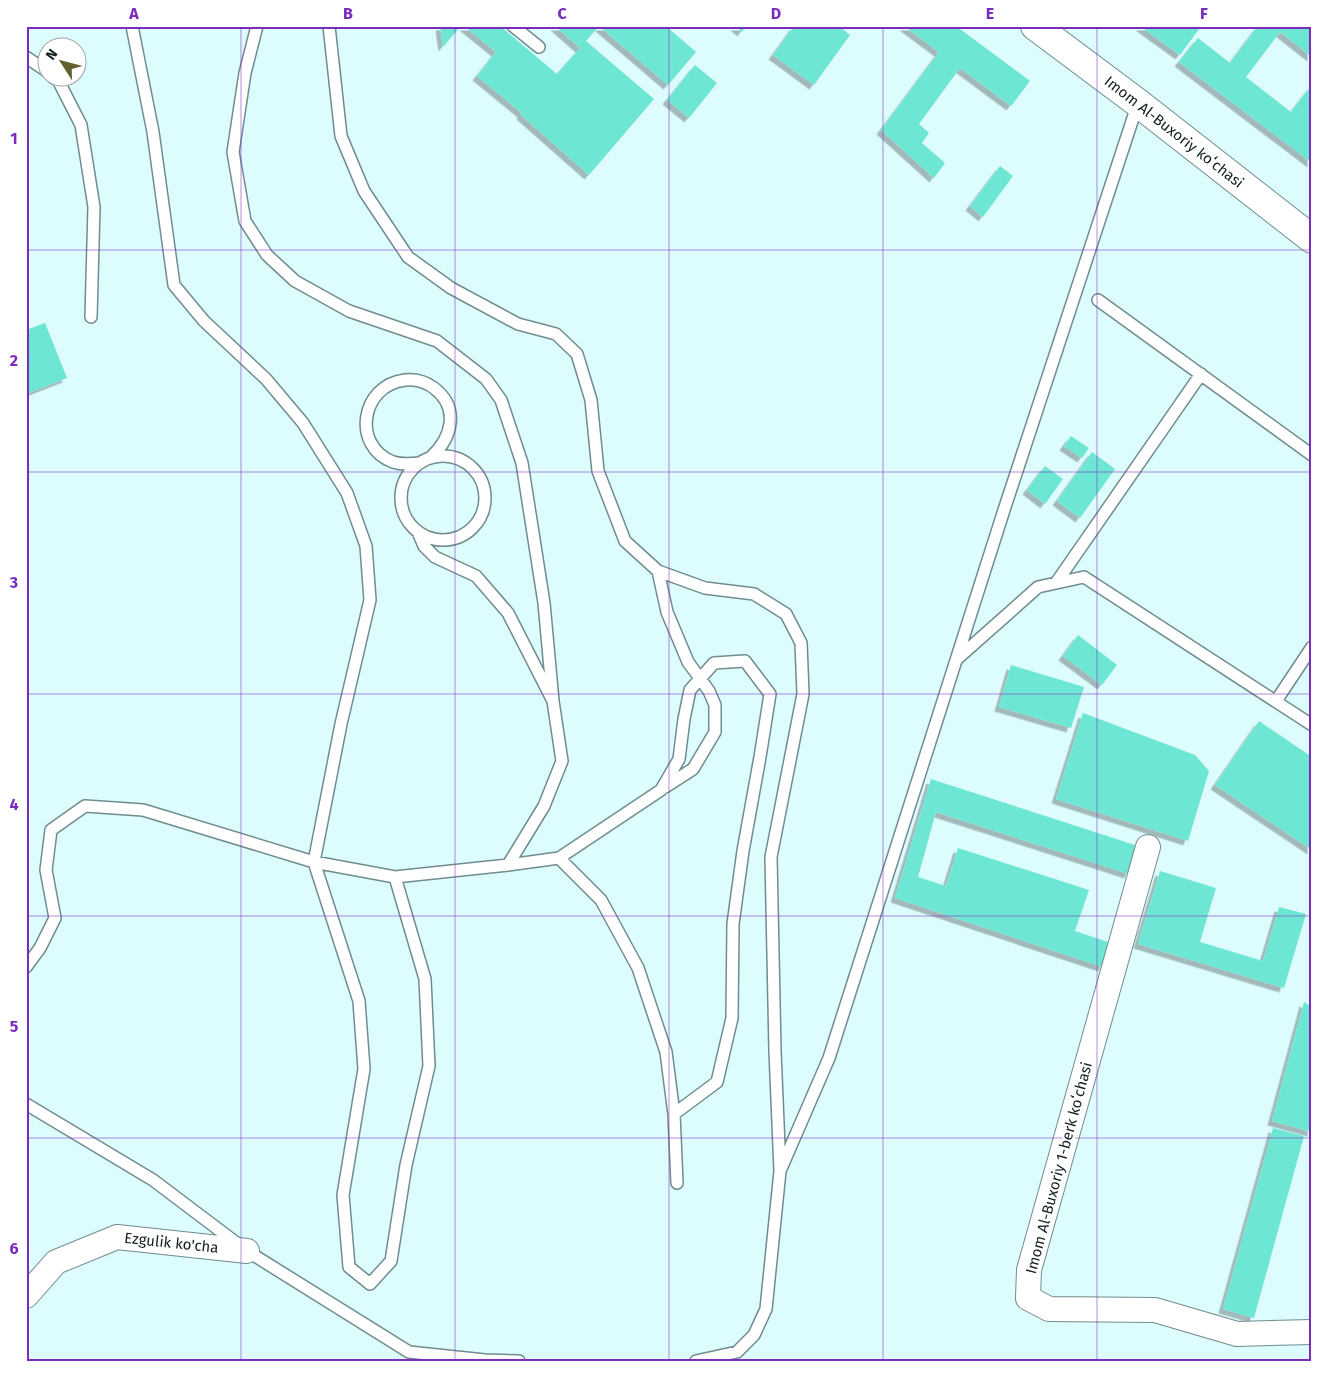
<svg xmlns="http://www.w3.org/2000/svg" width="1338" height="1387" viewBox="0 0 1338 1387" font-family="'Fira Sans',sans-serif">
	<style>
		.building { fill: #6de6d4; filter: url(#shadow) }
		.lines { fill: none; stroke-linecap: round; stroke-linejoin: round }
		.lane-casing { stroke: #708c8e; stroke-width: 14 }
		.street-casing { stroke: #708c8e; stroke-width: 26 }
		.secondary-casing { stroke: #708c8e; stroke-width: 30 }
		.lane { stroke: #fff; stroke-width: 11 }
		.street { stroke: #fff; stroke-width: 24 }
		.secondary { stroke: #fff; stroke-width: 28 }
		.grid { fill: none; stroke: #7b2cbf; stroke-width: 1; stroke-opacity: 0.55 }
		.labels { text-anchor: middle; stroke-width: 5; stroke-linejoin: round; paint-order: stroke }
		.street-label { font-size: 15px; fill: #131f20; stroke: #fff }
		.neatline { fill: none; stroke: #7b2cbf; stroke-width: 2 }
		.grid-label { font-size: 16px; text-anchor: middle; font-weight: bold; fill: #7b2cbf }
	</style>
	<defs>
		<filter id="shadow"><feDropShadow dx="-4.5" dy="4.5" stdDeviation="0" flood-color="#0004"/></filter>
	</defs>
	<rect width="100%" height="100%" fill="#ddfcfe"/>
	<path class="building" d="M440,26H461L443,47Z
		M464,26H500L557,74L580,48L555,26H599L586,41L654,99L589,175L521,115L522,113L477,76L496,52Z
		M599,26H666L696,52L668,85Z
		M735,26H746L742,32Z
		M794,26H839L850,35L814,85L773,55Z
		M904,26H956L1030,81L1011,106L960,68L919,124L929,133L922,143L945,163L934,178L881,130L939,52Z
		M1140,26H1195L1199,29L1180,55Z
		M1258,26H1312V57L1280,32L1246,77L1291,112L1312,85V163L1179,62L1198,38L1230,63Z
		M695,65L717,83L689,118L667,100Z
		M1000,166L1013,176L983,217L970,206Z
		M45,323L67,378L26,394V330Z
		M1071,436L1089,448L1082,458L1064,446Z
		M1092,452L1115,469L1080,518L1057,501Z
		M1045,466L1063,479L1045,504L1027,490Z
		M1078,635L1117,665L1102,685L1063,656Z
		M1011,665L1084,687L1071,728L999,707Z
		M1083,713L1195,755L1209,771L1188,841L1056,799Z
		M1259,721L1312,757V850L1215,785Z
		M931,779L1138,846L1129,874L936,812L918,877L946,886L958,848L1089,890L1075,931L1111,943L1103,967L895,898Z
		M1160,871L1216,888L1200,942L1263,961L1279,907L1306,914L1284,988L1138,944Z
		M1304,1002L1312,1007V1132L1272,1121Z
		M1273,1128L1304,1136L1254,1318L1223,1309Z
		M957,1359H974V1361H957Z"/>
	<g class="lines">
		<defs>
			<path id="lane" d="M257,26L245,73L233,152L245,221L267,255L295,281L349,311L437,341L486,379L501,400L522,463L544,603L553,701
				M329,26L341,136L364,191L408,257L451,288L518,324L556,334L577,354L591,400L598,471L625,541L658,571L705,588L754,594L786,614L801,643L803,694L771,857L775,1051L780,1171
				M513,26L539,47
				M26,57L48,72
				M54,78L58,80L81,125L94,207L91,317
				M1098,300L1312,455
				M401 498a42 42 0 1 1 84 0a42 42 0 1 1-84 0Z
				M420,463C411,464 402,465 393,462C351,446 361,385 405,380C415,379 426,382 434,388C460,408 452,438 431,457
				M658,571L667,612L688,662L709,691L715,705V732L693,769L665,787
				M1056,583L1201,374
				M957,659L1038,587L1084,577L1312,725
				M1276,701L1312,647
				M559,858L661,790L679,759L684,719L690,690L714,663L745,661L770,694L760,757L743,851L733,924L732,1018L717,1082L674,1114
				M508,865L559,858L601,900L638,968L666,1052L674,1114L677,1183
				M395,877L508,865L544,806L562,761L553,701L508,613L476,576L435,557L424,546L418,532
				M26,967L40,948L55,918L46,870L51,830L85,806L143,810L314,862L395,877L425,979L429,1066L406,1165L391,1261L370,1284L349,1267L343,1195L364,1069L359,1001L314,862L341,724L370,600L366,546L347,493L303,423L266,379L204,321L174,285L153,132L132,26
				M26,1104L153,1180L247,1251L409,1352L485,1360L519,1361
				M696,1361L737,1352L754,1335L766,1309L780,1171L829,1058L1004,510L1138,103"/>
			<g id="street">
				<path d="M1148,847L1029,1270L1028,1298L1049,1309L1155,1310L1237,1334L1312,1332"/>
				<path id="s1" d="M26,1296L56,1262L117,1237L247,1251"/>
			</g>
			<path id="secondary" d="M1035,26L1138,103L1312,239"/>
		</defs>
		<use href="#lane" class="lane-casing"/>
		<use href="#street" class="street-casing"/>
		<use href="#secondary" class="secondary-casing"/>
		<use href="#lane" class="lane"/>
		<use href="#street" class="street"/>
		<use href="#secondary" class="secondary"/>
	</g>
	<path class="grid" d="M241,26V1361M455,26V1361M669,26V1361M883,26V1361M1097,26V1361M26,250H1312M26,472H1312M26,694H1312M26,916H1312M26,1138H1312"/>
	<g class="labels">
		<g class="street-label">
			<text transform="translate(1174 132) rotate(38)" y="5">Imom Al-Buxoriy koʻchasi</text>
			<text transform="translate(1059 1168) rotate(-75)" y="5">Imom Al-Buxoriy 1-berk koʻchasi</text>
			<text dy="5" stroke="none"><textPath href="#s1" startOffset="166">Ezgulik ko'cha</textPath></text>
		</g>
	</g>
	<rect width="1338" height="1387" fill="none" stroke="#ffffff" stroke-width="55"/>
	<g transform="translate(62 62) rotate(306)"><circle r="24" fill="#ffffff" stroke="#a1a5a6"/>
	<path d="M0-4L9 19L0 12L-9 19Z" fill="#64602d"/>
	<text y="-8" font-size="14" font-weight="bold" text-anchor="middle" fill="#131f20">N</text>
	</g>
	<rect x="28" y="28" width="1282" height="1332" class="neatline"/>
	<g class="grid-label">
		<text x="134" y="19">A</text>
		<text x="348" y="19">B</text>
		<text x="562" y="19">C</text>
		<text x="776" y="19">D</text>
		<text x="990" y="19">E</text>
		<text x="1204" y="19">F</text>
		<text x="14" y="144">1</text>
		<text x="14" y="366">2</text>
		<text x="14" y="588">3</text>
		<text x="14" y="810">4</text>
		<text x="14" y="1032">5</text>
		<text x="14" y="1254">6</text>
	</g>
</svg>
